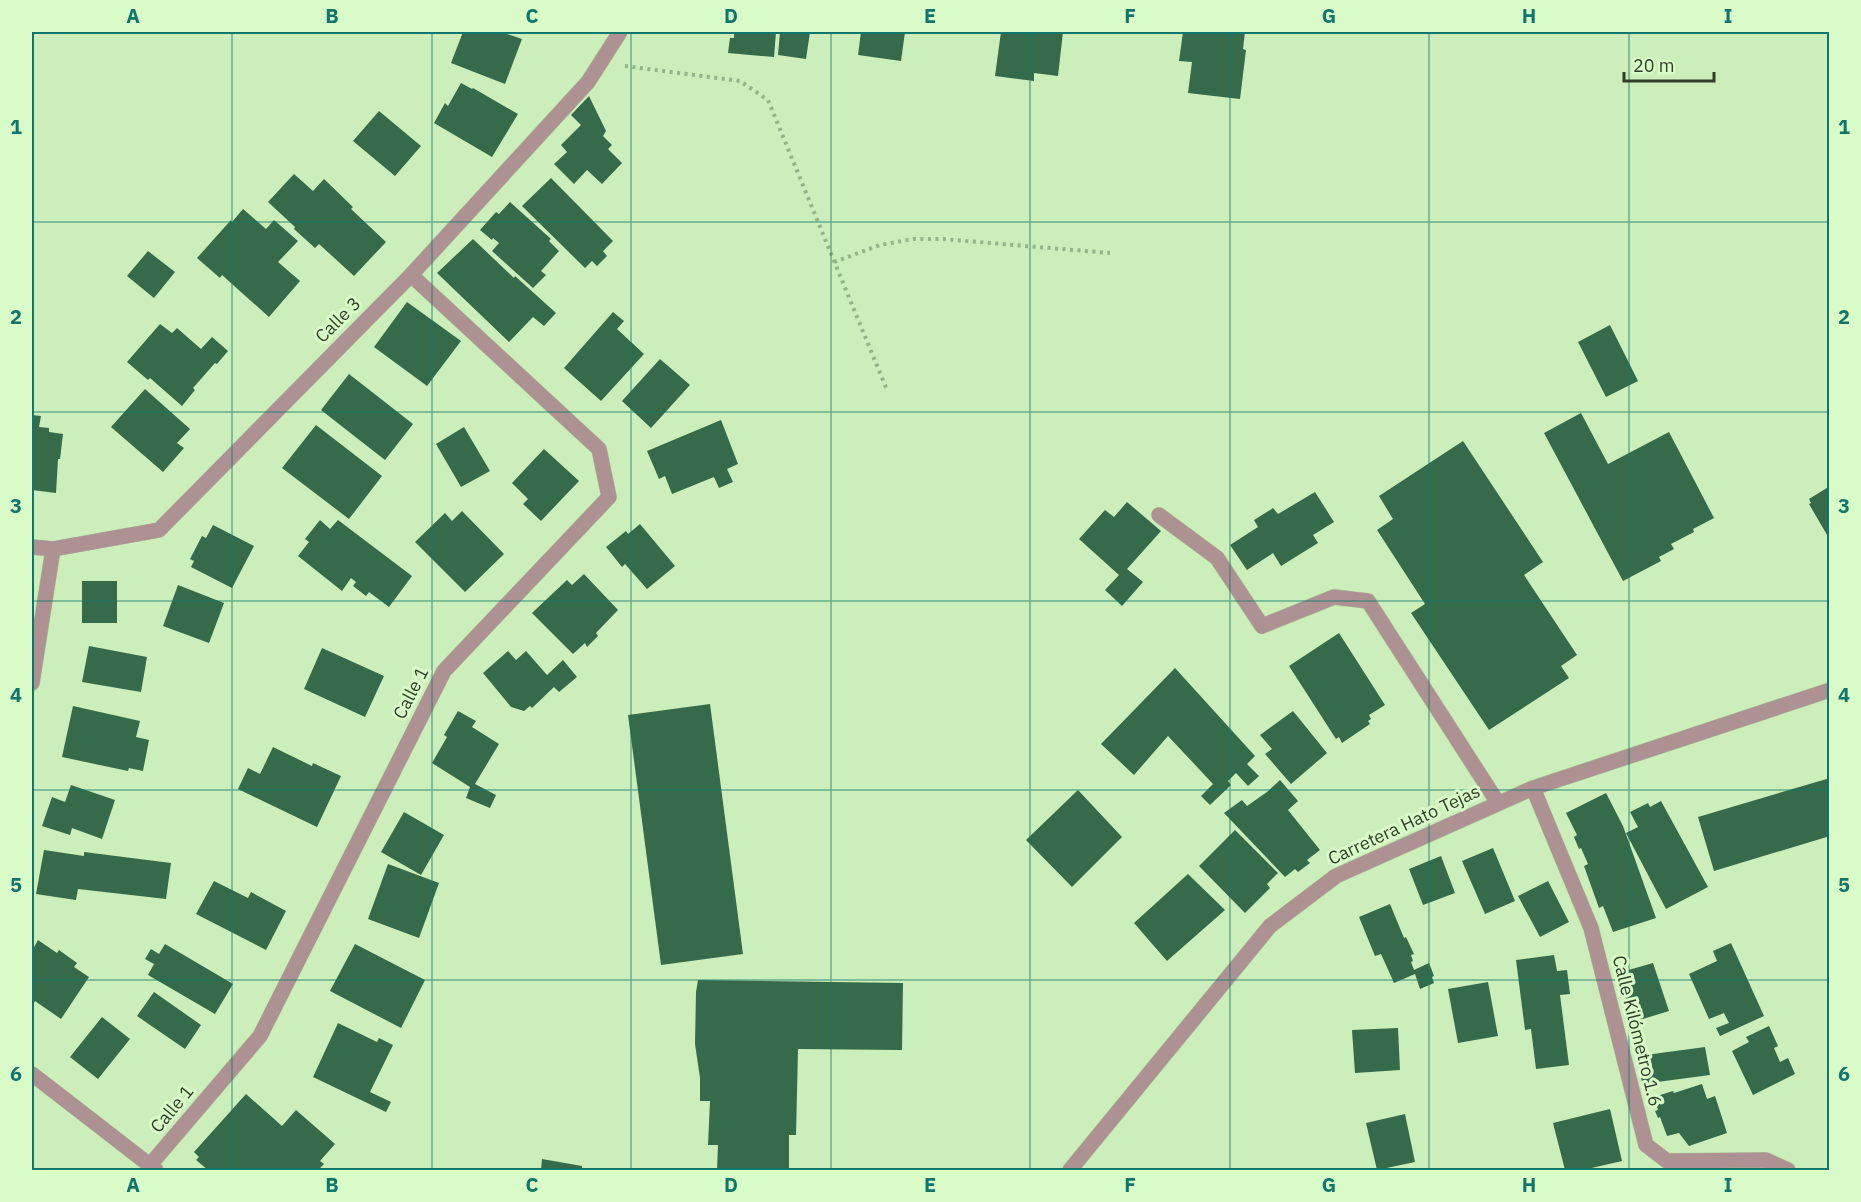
<svg xmlns="http://www.w3.org/2000/svg" width="1861" height="1202" viewBox="0 0 1861 1202" font-family="'IBM Plex Sans',sans-serif">
	<style>
		.building { fill: #356b4a }
		.lines { fill: none; stroke-linecap: round; stroke-linejoin: round }
		.minor-casing { stroke: #accb9d; stroke-width: 16 }
		.path { stroke: #96b289; stroke-width: 4; stroke-dasharray: 3 4.5; stroke-linecap: butt }
		.minor { stroke: #ae9192; stroke-width: 15 }
		.grid { fill: none; stroke: #0f766e; stroke-width: 1.5; stroke-opacity: 0.55 }
		.labels { text-anchor: middle; stroke-width: 6; stroke-linejoin: round; paint-order: stroke }
		.street-label { font-size: 18px; fill: #313f2a; stroke: #d8fbc7 }
		.neatline { fill: none; stroke: #0f766e; stroke-width: 2 }
		.grid-label { font-size: 20px; text-anchor: middle; font-weight: bold; fill: #0f766e }
	</style>
	<rect width="100%" height="100%" fill="#cbeeba"/>
	<path class="building" d="M463,32H501L522,39L505,84L451,63Z
		M734,32H776L774,57L728,53L730,38H734Z
		M780,32H810L806,59L778,55Z
		M861,32H905L901,61L858,55Z
		M1001,32H1063L1058,76L1034,73V81L995,76Z
		M1183,32H1245L1243,49L1246,50L1240,99L1188,93L1192,62L1179,61Z
		M461,83L472,89L473,88L518,114L492,157L434,123L445,103L448,106Z
		M589,96L606,131L603,136L612,145L608,149L622,163L602,184L587,170L574,184L554,164L567,152L561,145L581,125L571,115Z
		M379,111L421,146L395,176L353,141Z
		M294,174L313,191L324,179L353,207L351,209L386,242L354,276L319,244L315,248L294,229L295,227L268,202Z
		M551,178L613,241L603,251L607,256L597,266L592,261L585,268L522,206Z
		M510,202L551,239L549,241L559,251L541,271L546,275L533,288L492,251L499,243L493,238L492,240L480,230L496,212L499,214Z
		M243,209L266,229L274,220L298,241L278,262L300,281L269,317L222,275L220,278L197,258L231,220L232,222Z
		M473,239L514,278L515,276L556,313L544,326L533,317L509,342L437,273Z
		M148,251L175,272L154,298L127,276Z
		M407,302L461,341L427,386L374,347Z
		M613,312L624,321L617,329L644,354L601,401L564,368Z
		M160,324L172,333L177,328L201,349L212,337L228,351L217,364L215,363L193,388L195,390L182,406L150,378L148,380L127,362Z
		M1610,325L1638,381L1606,397L1578,342Z
		M660,359L690,385L651,428L622,401Z
		M349,374L413,424L385,460L321,410Z
		M145,389L190,429L177,443L184,448L163,472L111,427Z
		M1581,413L1608,464L1669,432L1714,518L1693,529L1694,532L1671,544L1674,549L1659,557L1661,561L1623,581L1544,433Z
		M32,415L41,416L39,427L49,428V432L63,434L60,459H58L56,493L32,490Z
		M721,420L738,464L727,469L733,482L719,488L714,477L672,494L665,476L659,479L647,451Z
		M316,425L382,476L349,519L282,468Z
		M464,427L490,471L461,487L436,444Z
		M1463,441L1543,562L1524,575L1577,655L1561,666L1569,678L1489,730L1411,613L1425,604L1377,530L1393,519L1379,496Z
		M544,449L579,481L541,521L523,504L528,499L512,483Z
		M1830,486V540L1809,504L1811,503L1809,499Z
		M1315,492L1334,522L1313,535L1318,543L1281,566L1273,553L1247,570L1230,545L1258,527L1254,520L1273,508L1278,514Z
		M1127,502L1161,531L1127,569L1143,582L1122,606L1105,590L1119,575L1079,539L1105,510L1114,517Z
		M462,511L504,554L465,592L415,542L445,513L452,521Z
		M320,520L330,529L338,520L412,576L389,607L369,592L366,596L353,586L356,582L351,578L342,591L298,556L309,542L305,539Z
		M640,524L675,566L647,589L625,564L622,567L606,547L626,531L628,534Z
		M213,525L254,546L232,588L191,567L194,561L190,559L202,536L206,538Z
		M584,574L618,610L596,633L598,636L587,647L585,643L573,654L532,613L567,580L572,585Z
		M82,581H117V623H82Z
		M178,585L224,603L209,643L163,626Z
		M1339,633L1385,705L1369,715L1371,719L1368,721L1370,724L1342,743L1339,737L1336,739L1289,666Z
		M89,646L147,657L141,692L82,682Z
		M322,648L384,676L365,717L304,689Z
		M508,651L516,660L526,651L547,675L563,660L577,677L559,692L554,687L532,708L530,706L524,711L511,707L483,673Z
		M1175,668L1255,756L1247,764L1259,776L1248,786L1236,773L1228,781L1231,785L1210,805L1201,796L1213,784L1168,736L1134,775L1101,744Z
		M710,704L743,954L661,965L628,715Z
		M73,706L140,721L136,737L149,740L143,771L129,768L128,771L62,757Z
		M458,711L476,721L472,727L499,744L475,784L496,795L490,808L466,798L470,787L432,763L447,737L444,735Z
		M1293,711L1327,753L1291,784L1265,754L1272,749L1260,735Z
		M273,747L312,766L313,763L341,776L317,827L238,789L248,768L260,774Z
		M1830,778V836L1714,871L1698,817Z
		M1280,780L1298,801L1288,810L1320,850L1307,860L1310,863L1298,872L1295,869L1285,877L1224,813L1242,800L1247,806L1267,792Z
		M71,785L115,800L102,839L72,828L70,835L42,826L52,797L65,802Z
		M1078,790L1122,837L1072,887L1026,840Z
		M1606,793L1623,826L1656,918L1613,932L1603,906L1599,908L1584,866L1588,864L1581,848L1579,849L1574,837L1577,835L1566,813Z
		M1661,801L1708,887L1666,909L1626,833L1638,827L1630,812L1648,803L1650,807Z
		M404,812L444,835L421,875L381,852Z
		M1235,830L1278,873L1267,884L1270,888L1245,913L1199,866Z
		M1493,848L1515,901L1485,914L1462,861Z
		M44,850L84,856V852L171,863L166,899L78,889L76,900L36,894Z
		M1441,856L1455,893L1423,905L1409,869Z
		M388,864L439,883L419,938L368,919Z
		M1188,874L1225,910L1167,961L1134,923Z
		M214,881L248,898L251,892L286,911L266,950L196,914Z
		M1548,881L1569,922L1540,937L1518,896Z
		M1390,904L1404,938L1406,937L1414,954L1411,955L1413,961L1411,962L1414,970L1429,963L1434,976L1432,977L1434,983L1420,989L1415,974L1394,983L1381,954L1375,956L1359,917Z
		M38,940L57,953L59,950L77,963L74,967L89,977L61,1019L35,1001L32,1006V951Z
		M1731,943L1764,1016L1720,1036L1716,1028L1729,1023L1724,1013L1709,1019L1689,974L1717,961L1713,951Z
		M165,944L233,984L215,1014L148,975L154,964L145,959L151,949L159,954Z
		M355,944L425,980L401,1028L330,991Z
		M1554,955L1557,971L1567,970L1570,994L1560,995L1569,1065L1536,1069L1531,1029L1525,1030L1516,960Z
		M1653,963L1669,1011L1633,1022L1618,973Z
		M698,980L903,983L902,1050L798,1049L796,1135H789V1170H717L718,1145H708L710,1101H700V1078L695,1044L696,992Z
		M1488,982L1498,1036L1458,1043L1448,989Z
		M154,992L201,1025L185,1049L137,1016Z
		M102,1017L130,1039L98,1079L70,1057Z
		M338,1023L377,1042L379,1038L393,1045L370,1092L391,1102L386,1112L313,1077Z
		M1769,1026L1778,1046L1774,1048L1780,1062L1788,1058L1795,1074L1753,1095L1732,1051L1749,1042L1746,1037Z
		M1398,1028L1400,1070L1355,1073L1352,1030Z
		M1705,1047L1710,1075L1642,1084L1638,1056Z
		M1702,1084L1707,1099L1715,1096L1727,1133L1689,1146L1679,1133L1667,1136L1660,1117L1658,1118L1655,1111L1658,1110L1654,1097L1673,1091L1674,1093Z
		M246,1094L282,1126L296,1110L335,1144L320,1161L324,1164L318,1170H208L196,1160L199,1157L194,1152Z
		M1610,1109L1622,1161L1583,1170H1565L1553,1123Z
		M1405,1114L1415,1162L1377,1170L1366,1123Z
		M542,1159L582,1166V1170H541Z"/>
	<g class="lines">
		<defs>
			<path id="minor" d="M1159,515L1217,558L1262,626L1334,597L1368,601L1498,803
				M32,547L53,549L159,530L411,275L588,82L620,32
				M32,683L53,549
				M1533,788L1591,928L1646,1145L1667,1161L1766,1160L1788,1170
				M32,1074L156,1170
				M150,1165L260,1036L444,671L609,497L599,449L411,275
				M1070,1170L1270,926L1336,876L1533,788L1830,690"/>
		</defs>
		<use href="#minor" class="minor-casing"/>
		<path class="path" d="M625,66L740,81L768,100L887,390
			M834,262L880,245L913,239H943L1110,253"/>
		<use href="#minor" class="minor"/>
	</g>
	<path class="grid" d="M232,32V1170M432,32V1170M631,32V1170M831,32V1170M1030,32V1170M1230,32V1170M1429,32V1170M1629,32V1170M32,222H1830M32,412H1830M32,601H1830M32,790H1830M32,980H1830"/>
	<g class="labels">
		<g class="street-label">
			<text transform="translate(338 320) rotate(-45)" y="6">Calle 3</text>
			<text transform="translate(411 693) rotate(-63)" y="6">Calle 1</text>
			<text transform="translate(1404 825) rotate(-25)" y="6">Carretera Hato Tejas</text>
			<text transform="translate(1637 1031) rotate(76)" y="6">Calle Kilómetro 1.6</text>
			<text transform="translate(172 1109) rotate(-50)" y="6">Calle 1</text>
		</g>
	</g>
	<rect width="1861" height="1202" fill="none" stroke="#d8fbc7" stroke-width="66"/>
	<path d="M1624 72v9h90v-9" fill="none" stroke="#313f2a" stroke-width="3"/>
	<text x="1633" y="72" font-size="18" fill="#313f2a" stroke="#d8fbc7" stroke-width="4.5" paint-order="stroke">20 m</text>
	<rect x="33" y="33" width="1795" height="1136" class="neatline"/>
	<g class="grid-label">
		<text x="133" y="23">A</text>
		<text x="332" y="23">B</text>
		<text x="532" y="23">C</text>
		<text x="731" y="23">D</text>
		<text x="930" y="23">E</text>
		<text x="1130" y="23">F</text>
		<text x="1329" y="23">G</text>
		<text x="1529" y="23">H</text>
		<text x="1728" y="23">I</text>
		<text x="16" y="134">1</text>
		<text x="1844" y="134">1</text>
		<text x="16" y="324">2</text>
		<text x="1844" y="324">2</text>
		<text x="16" y="513">3</text>
		<text x="1844" y="513">3</text>
		<text x="16" y="702">4</text>
		<text x="1844" y="702">4</text>
		<text x="16" y="892">5</text>
		<text x="1844" y="892">5</text>
		<text x="16" y="1081">6</text>
		<text x="1844" y="1081">6</text>
		<text x="133" y="1192">A</text>
		<text x="332" y="1192">B</text>
		<text x="532" y="1192">C</text>
		<text x="731" y="1192">D</text>
		<text x="930" y="1192">E</text>
		<text x="1130" y="1192">F</text>
		<text x="1329" y="1192">G</text>
		<text x="1529" y="1192">H</text>
		<text x="1728" y="1192">I</text>
	</g>
</svg>
